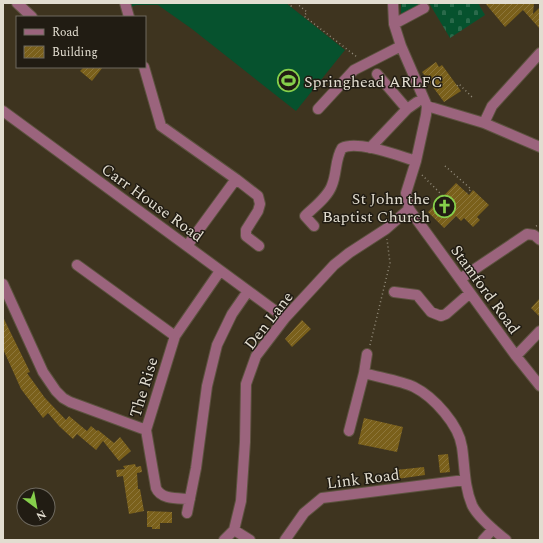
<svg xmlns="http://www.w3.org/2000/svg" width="543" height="543" viewBox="0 0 543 543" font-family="Spectral,serif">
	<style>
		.grass { fill: #06522e }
		.cemetery { fill: url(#cemetery-stones) }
		.building { fill: url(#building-hatch) }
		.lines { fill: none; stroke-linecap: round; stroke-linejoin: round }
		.minor-casing { stroke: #5c523f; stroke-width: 12 }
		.path { stroke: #948d7c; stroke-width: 1.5; stroke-dasharray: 1 3; stroke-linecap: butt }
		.minor { stroke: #9b647d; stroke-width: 10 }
		.labels { text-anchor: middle; stroke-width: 3; stroke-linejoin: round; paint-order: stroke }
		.poi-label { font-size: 16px; fill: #e2ddd0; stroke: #211c13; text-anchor: start }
		.street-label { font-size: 16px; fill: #e2ddd0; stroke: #211c13 }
	</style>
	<defs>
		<pattern id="cemetery-stones" width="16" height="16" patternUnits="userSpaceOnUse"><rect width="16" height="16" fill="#06522e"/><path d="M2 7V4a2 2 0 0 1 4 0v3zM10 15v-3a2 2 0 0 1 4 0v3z" fill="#2a6a4b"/></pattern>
		<pattern id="building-hatch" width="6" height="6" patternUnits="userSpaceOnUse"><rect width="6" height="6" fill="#7a601b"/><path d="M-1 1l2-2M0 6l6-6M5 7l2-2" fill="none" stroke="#8d763b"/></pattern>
	</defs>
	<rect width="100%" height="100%" fill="#3e341f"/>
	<path class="grass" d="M130,3H286L345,50L296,111L192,29L158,5H136L131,7Z"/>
	<path class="cemetery" d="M401,3H426L401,17Z
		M429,3H478L485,15L450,38Z"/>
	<path class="building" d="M485,3H534L533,14L540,7V29L523,10L505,27Z
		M436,62L439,67L442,65L461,91L444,102L422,72Z
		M84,67H103L92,81L80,71Z
		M456,183L469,195L473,190L489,205L477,217L480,220L473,227L464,218L461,221L456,216L444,228L428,212Z
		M540,298V317L531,308Z
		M3,317L30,372L27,373L45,398L66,420L69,416L87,431L91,426L97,431L98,430L114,443L120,437L131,451L119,461L103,441L96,450L77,434L73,439L59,426L48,413L43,418L21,389L3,349Z
		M302,320L311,329L292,347L285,339Z
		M364,418L403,427L397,452L358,444Z
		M448,454L450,472L440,473L438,455Z
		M135,464L136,467L141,466L142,472L137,473L138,489H140L144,511L129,514L123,476L117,477L116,470L125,469L123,466Z
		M424,467L425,475L397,479L396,470Z
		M147,511L172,512V523H160V529H152V527H147Z"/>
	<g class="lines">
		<defs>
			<path id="minor" d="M17,3L32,17
				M125,3L129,17
				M393,3L394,24L401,46L427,106L426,115L416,161L406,193L409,209L516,356L540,386
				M394,24L424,8
				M144,67L161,126L236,179L258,196L260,204L258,211L246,230V236L259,246
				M377,74L407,109
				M427,106L484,123L540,147
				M318,109L354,70L401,46
				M3,111L285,318
				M484,123L492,106L540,53
				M370,148L407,109L417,102
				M314,226L305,216C314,207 328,197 332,185C337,173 335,159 342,148C358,140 399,156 416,161
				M187,246L236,179
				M77,265L175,336
				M460,279L527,234L534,235L540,240
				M3,284L43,372L56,391L63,398L70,402L146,430
				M394,292L417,295L431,312L441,316L446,314L470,293
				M516,356L540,331
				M364,373C377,377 402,381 414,387C434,397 459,425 462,447C465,467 464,486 472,505C477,516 496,532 506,540
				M349,431L364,373L367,354
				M190,499C179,498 161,500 156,488L146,430L175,336L220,271
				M187,513L196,468L207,386L217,345L232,314L248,291
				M234,530L250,540
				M224,540L234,530L241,501L245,442L246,384L256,356L285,318L334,265L349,253L386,229L409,209
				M285,540L304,513L322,498L465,480
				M483,540L493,529"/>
		</defs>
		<use href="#minor" class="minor-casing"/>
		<path class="path" d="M288,3L291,6L294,3
			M296,3L307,12L304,16L357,57
			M457,86L459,84L474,99
			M445,166L471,189L467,193
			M422,175L442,195
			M536,226L540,224
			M370,345L390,263L387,239"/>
		<use href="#minor" class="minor"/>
	</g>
	<defs>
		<symbol id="stadium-ring" viewBox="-11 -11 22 22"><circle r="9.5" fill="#211c13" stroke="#86cf4b" stroke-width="1.5"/><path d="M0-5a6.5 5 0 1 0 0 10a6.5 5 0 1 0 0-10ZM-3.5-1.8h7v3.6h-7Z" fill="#86cf4b"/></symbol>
		<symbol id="church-ring" viewBox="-11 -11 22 22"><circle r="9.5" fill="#211c13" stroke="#86cf4b" stroke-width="1.5"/><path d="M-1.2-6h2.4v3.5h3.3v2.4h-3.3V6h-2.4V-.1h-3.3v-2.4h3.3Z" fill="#86cf4b"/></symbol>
	</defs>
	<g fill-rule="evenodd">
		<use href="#stadium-ring" x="276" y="68" width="25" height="25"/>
		<use href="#church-ring" x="432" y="194" width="25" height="25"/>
	</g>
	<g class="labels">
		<g class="poi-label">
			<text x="304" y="87">Springhead ARLFC</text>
			<text x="430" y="204" text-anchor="end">St John the<tspan x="430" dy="18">Baptist Church</tspan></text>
		</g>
		<g class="street-label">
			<text transform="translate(153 202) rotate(36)" y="6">Carr House Road</text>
			<text transform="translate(486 289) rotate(54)" y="6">Stamford Road</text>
			<text transform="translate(268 320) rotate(-52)" y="6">Den Lane</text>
			<text transform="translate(143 387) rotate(-73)" y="6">The Rise</text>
			<text transform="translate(363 478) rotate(-7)" y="6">Link Road</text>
		</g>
	</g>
	<rect width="543" height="543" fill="none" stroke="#e2ddd0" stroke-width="8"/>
	<rect x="16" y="16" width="130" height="52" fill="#211c13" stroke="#6e695f"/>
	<rect x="24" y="29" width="20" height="6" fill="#9b647d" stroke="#6e695f"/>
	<text x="52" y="36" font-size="12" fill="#e2ddd0">Road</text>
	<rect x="24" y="46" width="20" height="12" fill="url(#building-hatch)" stroke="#6e695f"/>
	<text x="52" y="56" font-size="12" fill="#e2ddd0">Building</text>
	<g transform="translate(36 507) rotate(148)"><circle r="19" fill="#211c13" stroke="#6e695f"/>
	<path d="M0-3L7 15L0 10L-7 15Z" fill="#86cf4b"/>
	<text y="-6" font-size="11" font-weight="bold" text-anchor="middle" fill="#e2ddd0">N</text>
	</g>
</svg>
